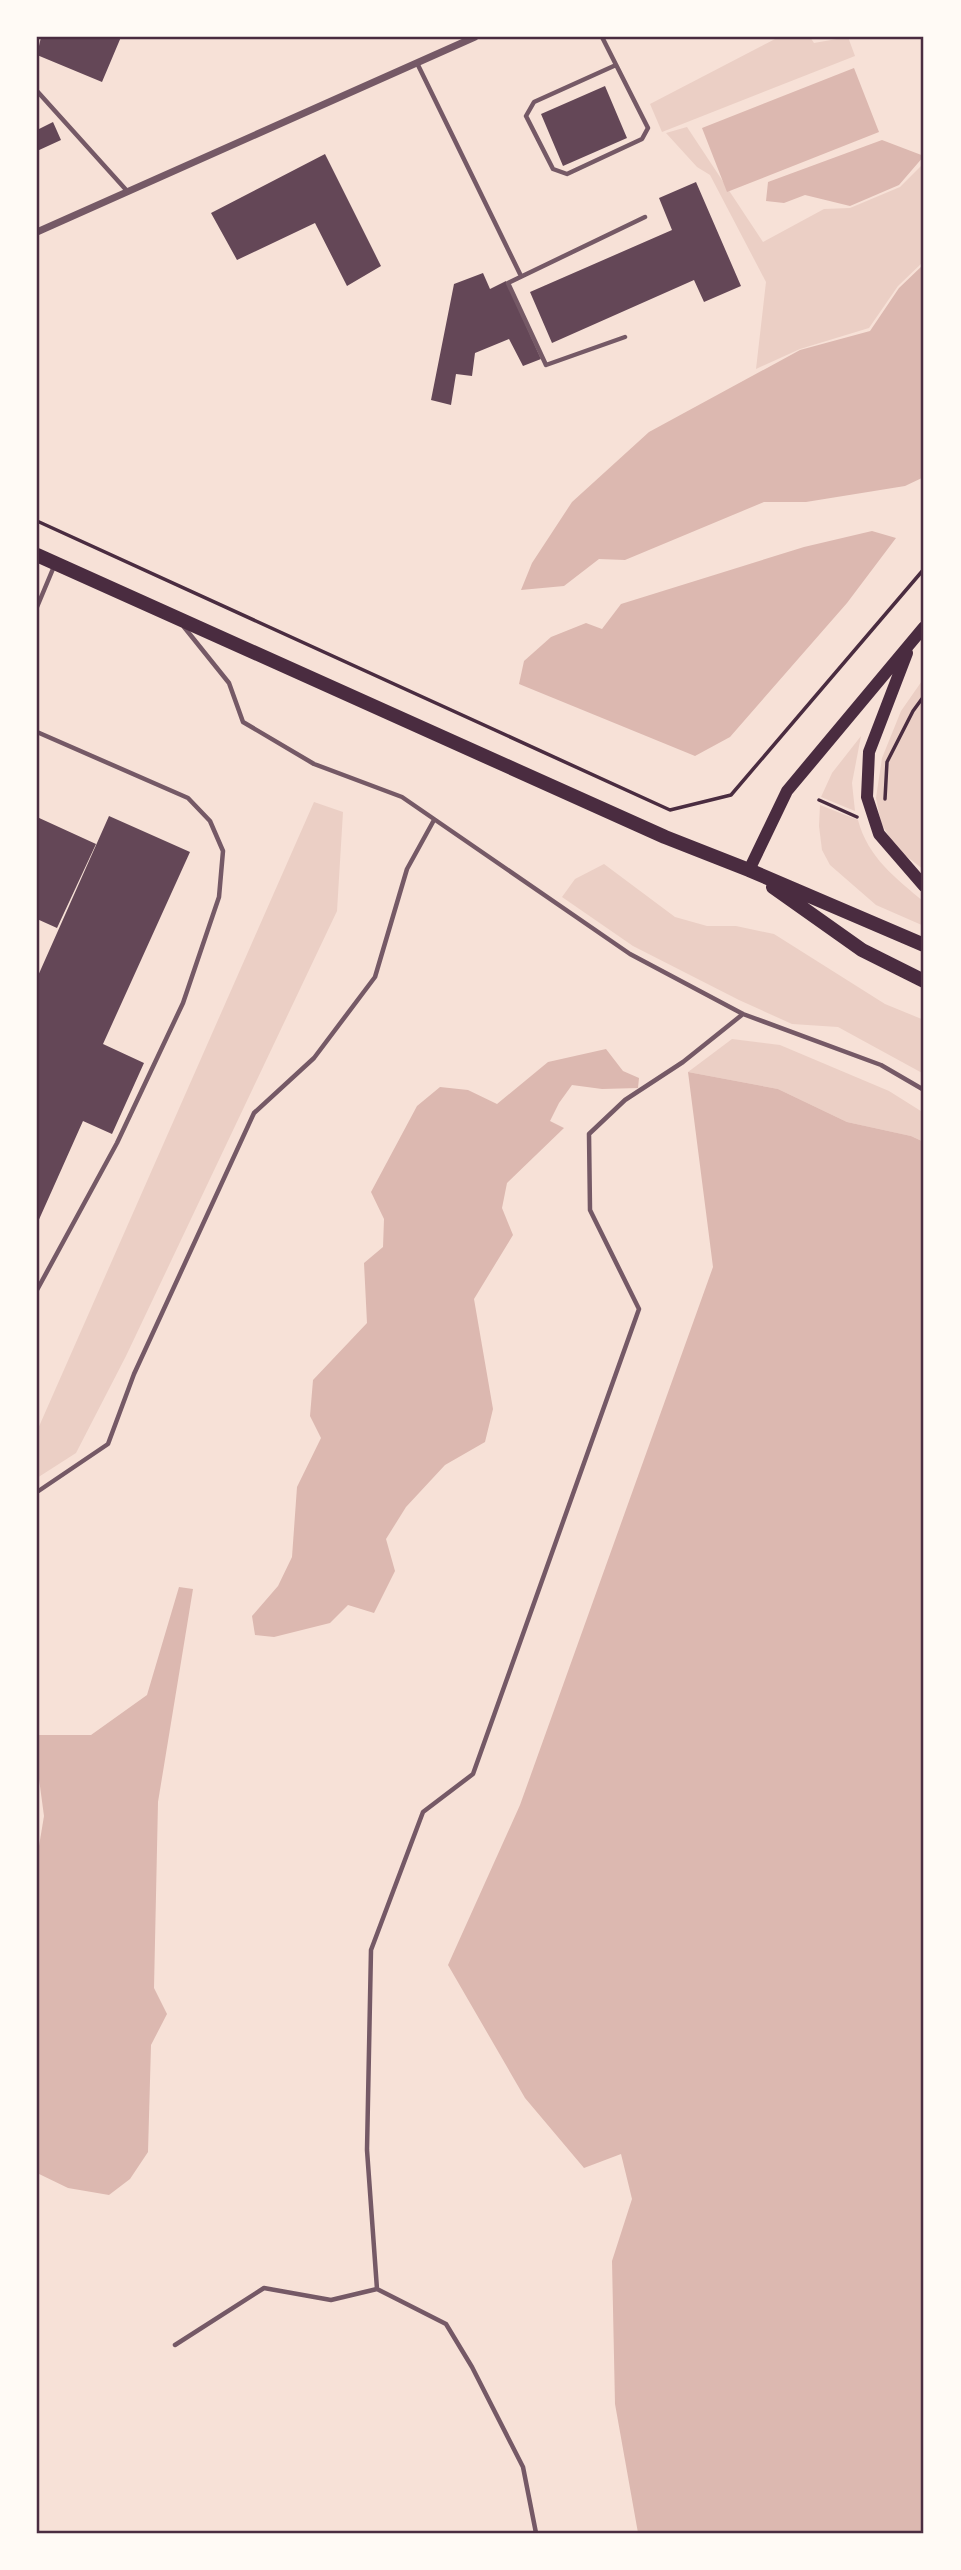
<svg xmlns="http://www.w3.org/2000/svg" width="961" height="2570" viewBox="0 0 961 2570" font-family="Manrope,sans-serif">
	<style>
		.green { fill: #ebcfc5 }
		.water { fill: #dcb8b0 }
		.building { fill: #644757 }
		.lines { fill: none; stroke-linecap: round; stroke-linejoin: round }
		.path { stroke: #4a2c40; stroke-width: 3.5 }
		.service { stroke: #755966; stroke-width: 4.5 }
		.minor { stroke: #755966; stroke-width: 7 }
		.secondary { stroke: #4a2c40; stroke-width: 12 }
		.primary { stroke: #4a2c40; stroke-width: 14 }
		.neatline { fill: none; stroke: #4a2c40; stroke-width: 2.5 }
	</style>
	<rect width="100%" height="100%" fill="#f7e1d7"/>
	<path class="green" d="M779,37H810L814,43L848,37L855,56L662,132L650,104Z
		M687,127L763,242L824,209L850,208L900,187L924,163V261L898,286L869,328L800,349L756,369L766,282L710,175L697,167L666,133Z
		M924,678V870L896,848L881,823L876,798L882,758L901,711Z
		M861,736L852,783L855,811L821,797L832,773Z
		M314,802L343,812L337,911L126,1356L76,1453L37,1478V1431Z
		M820,805L858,820C868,858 896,878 924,902V926L876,905L830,865L822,850L819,826Z
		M604,864L675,917L707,926H736L774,934L885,1004L924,1020V1074L838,1027L792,1024L739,1000L633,946L562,897L575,879Z
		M732,1039L780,1045L889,1091L924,1113V1142L911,1136L847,1122L778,1089L688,1072Z"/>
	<path class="water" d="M854,68L879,132L727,192L702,128Z
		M882,140L924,156L899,185L850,206L805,195L784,203L766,201L768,182Z
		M924,264V477L905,486L806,502H764L625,560L599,559L564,586L521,590L532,563L572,502L649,432L800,350L870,331L899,288Z
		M872,531L896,538L847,603L730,737L695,756L519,684L524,661L551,637L586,623L602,629L621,604L804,547Z
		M606,1049L623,1071L639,1078L638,1088L602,1089L572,1085L559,1103L550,1121L564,1128L507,1183L502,1208L513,1235L474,1299L493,1409L485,1442L445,1465L406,1507L386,1539L395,1571L374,1613L348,1605L330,1623L274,1637L255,1635L252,1616L278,1586L292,1557L297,1487L321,1438L310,1416L313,1380L367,1323L364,1263L383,1247L384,1219L371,1192L417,1106L440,1087L468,1090L497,1104L548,1062Z
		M688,1072L778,1089L847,1122L911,1136L924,1142V2533H638L615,2404L612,2261L632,2199L621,2154L584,2168L525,2098L448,1965L520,1805L713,1267Z
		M179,1587L193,1589L158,1802L154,1988L167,2014L151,2045L148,2152L130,2179L109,2195L68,2188L37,2173V1858L44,1816L37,1764V1735H91L147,1695Z"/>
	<path class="building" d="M41,37H121L102,82L37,55Z
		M605,86L627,138L563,166L541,114Z
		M53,122L61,140L37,151V130Z
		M325,154L381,266L347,286L315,223L237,260L211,213Z
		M696,182L741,286L704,302L694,280L552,343L530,292L672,230L659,198Z
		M483,273L490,289L506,281L541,359L523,366L509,339L475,353L472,376L456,374L451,405L431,400L454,284Z
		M109,816L190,852L103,1044L144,1063L112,1134L83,1121L37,1224V978Z
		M37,817L96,844L57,928L37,919Z"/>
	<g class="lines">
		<path class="path" d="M37,521L670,810L731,795L924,569
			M885,799L887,762L913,711L924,696
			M819,800L857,817"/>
		<path class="service" d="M602,37L648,128L642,139L567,174L553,169L526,116L534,102L616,65
			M417,63L521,276
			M37,91L128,192
			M625,337L546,365L508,283L645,217
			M37,607L55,564
			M184,627L229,683L243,722L314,764L402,797L630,954L743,1014L881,1065L924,1090
			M37,732L188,798L210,821L223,851L219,897L183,1003L117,1143L37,1290
			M37,1492L108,1444L134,1374L254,1113L314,1058L375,977L407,869L434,820
			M175,2345L264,2288L331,2300L377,2289
			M536,2533L523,2467L472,2367L446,2324L377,2289L367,2150L371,1950L423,1812L473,1774L639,1309L590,1210L589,1134L625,1100L683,1062L743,1014"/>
		<path class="minor" d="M37,232L475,37"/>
		<path class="secondary" d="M907,653L869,752L867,797L879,834L924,886
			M749,870L787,791L924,627"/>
		<path class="primary" d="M37,555L665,837L749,870L924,945
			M773,887L862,950L924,981"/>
	</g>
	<rect width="961" height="2570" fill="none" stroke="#fffaf5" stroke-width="77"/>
	<rect x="38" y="38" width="884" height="2494" class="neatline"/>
</svg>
